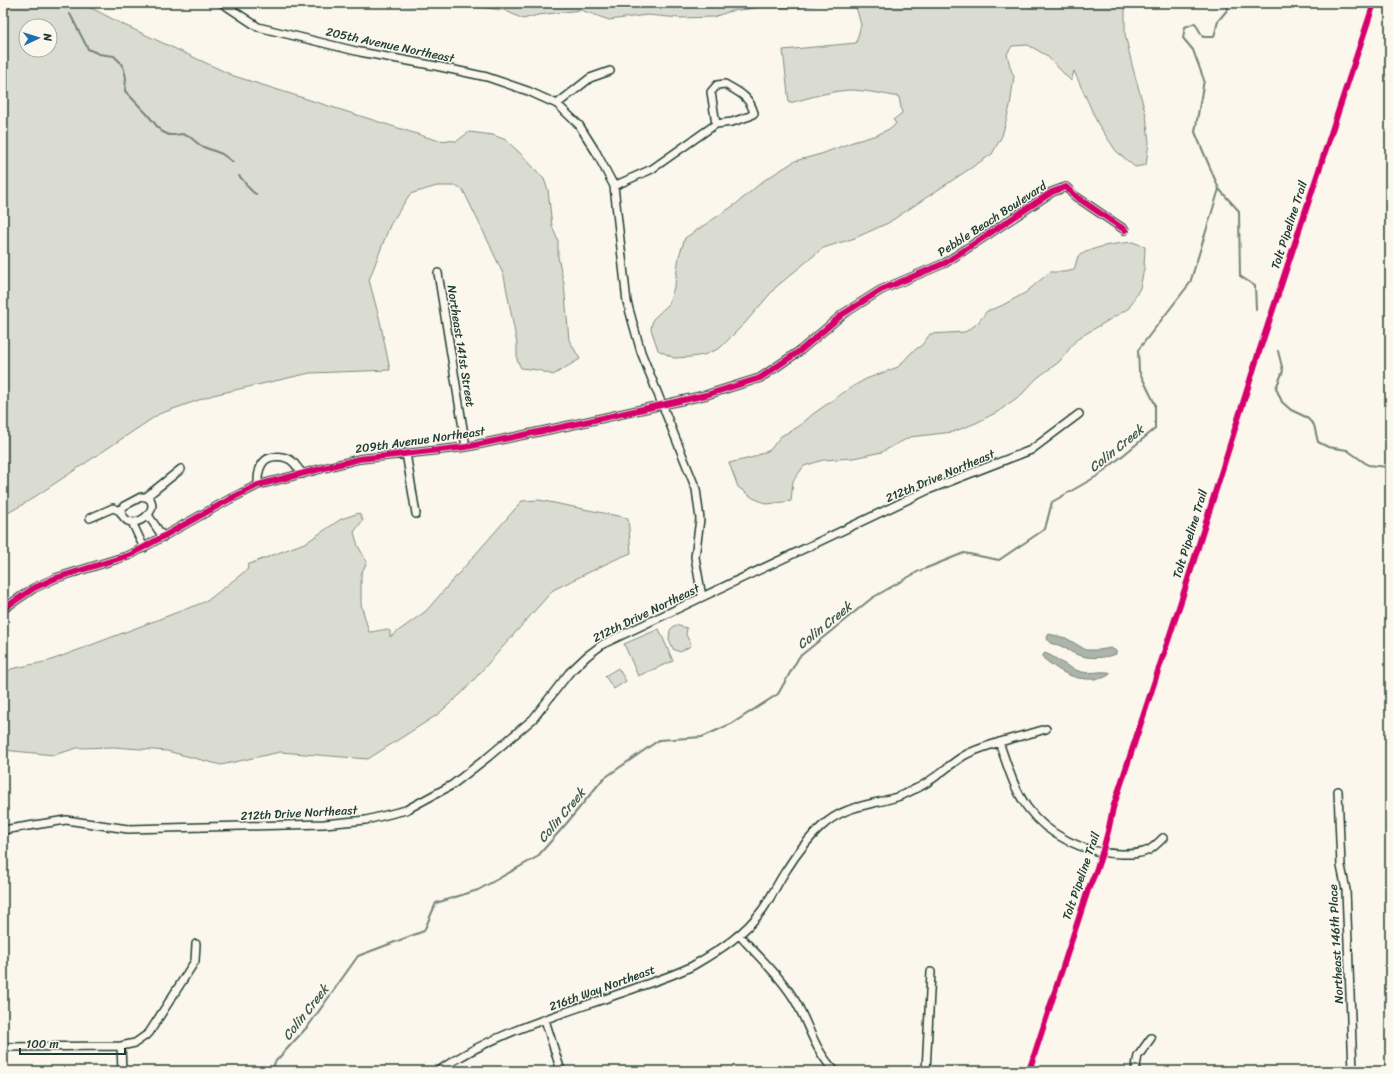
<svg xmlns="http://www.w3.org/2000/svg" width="1393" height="1074" viewBox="0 0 1393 1074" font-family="Sriracha,sans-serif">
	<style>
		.green { fill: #dbdcd1; stroke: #7d8c82; fill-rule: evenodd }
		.water { fill: #adb4aa; stroke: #74847b }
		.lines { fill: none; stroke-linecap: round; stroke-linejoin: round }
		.stream { stroke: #74847b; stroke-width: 2 }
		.minor-casing { stroke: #1f3d34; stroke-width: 10 }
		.minor { stroke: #fbf7ec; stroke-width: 7 }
		.cycleway-casing { stroke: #fbf7ec; stroke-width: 8 }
		.cycleway { stroke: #d6006c; stroke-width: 6 }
		.labels { text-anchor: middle; stroke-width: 3; stroke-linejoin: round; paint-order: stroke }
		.street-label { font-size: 12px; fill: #1f3d34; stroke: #fbf7ec }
		.water-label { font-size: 13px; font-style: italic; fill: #425b52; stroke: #fbf7ec }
	</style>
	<rect width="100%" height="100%" fill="#fbf7ec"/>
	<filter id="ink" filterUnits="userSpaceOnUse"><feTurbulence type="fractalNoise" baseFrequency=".025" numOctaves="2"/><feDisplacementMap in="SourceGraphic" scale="8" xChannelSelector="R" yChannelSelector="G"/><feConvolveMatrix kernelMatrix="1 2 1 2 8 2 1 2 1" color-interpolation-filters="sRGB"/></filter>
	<g filter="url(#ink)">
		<path class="green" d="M3,3H82L122,24L234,76L436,140L457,141L469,132L493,135L506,140L522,155L544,179L548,190L552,226L558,241V257L564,284L569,340L580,359L553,375L538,370L521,368L517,360V344L504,276L487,239L463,190L457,186H437L410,194L390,225L369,280L380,321L390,370L310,373L213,395L159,414L27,502L3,516ZM26,26H50V50H26Z
			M384,3H816L815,5L795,8L764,7L731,11L713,17L680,18L647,15L609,20L581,10L538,15L523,19L504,10L441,3L418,6L391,5Z
			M855,3H1125V34L1132,65L1146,115L1149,142L1146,165L1135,167L1116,151L1098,124L1074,71L1071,81L1046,55L1028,45L1012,46L1007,54C1009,61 1010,70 1014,76L1010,106L1002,136L992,154L888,223L855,238L823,248L776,287L745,323L720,348L704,355L691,357L674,358L658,350L651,329L653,319L669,304L675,284L679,256L685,238L736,204L763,181L795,161L821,154L853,142L877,135L893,127L896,123L893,120L902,113L899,97C884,94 869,91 853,90C832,90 810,98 789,103L783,50L856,43L861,25Z
			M1133,242L1145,247L1144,269L1140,288L1129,308L1077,339L1059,362L1037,378L1022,394L999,411L976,423L953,432L910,437L882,452L853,458L823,460L804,466L793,481L791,501L767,504L753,498L738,487L729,463L751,458L770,450L781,436L798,427L813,414L850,388L866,379L898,367L912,352L922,345L930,334L965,332L977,324L987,311L1001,306L1025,293L1050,272H1064L1074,270L1078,256C1096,246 1112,244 1133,242Z
			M539,500L628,518L631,553L614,560L553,590L463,692L437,715L368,759L280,752L221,765L167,751L114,747L77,748L54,755L3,750V677L11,669L49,661L207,601L248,569L247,565L307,542L341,519L359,513L363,520L354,532L358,546L367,562L361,574V604L369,632C376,632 383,628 390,631V637L426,611L522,501Z
			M675,625L687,628L686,635L691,644L689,647L680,652L673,649L669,639L670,630Z
			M659,629L673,661L638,676L624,644Z
			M618,668L626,681L614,689L605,676Z"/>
		<path class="water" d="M1049,634L1066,638L1086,650H1099L1111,648L1116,651V654C1106,658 1089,659 1078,655C1072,653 1067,649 1061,646C1055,643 1048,646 1047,637Z
			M1045,653C1058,658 1068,669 1082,672C1091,674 1104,670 1111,673C1106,678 1100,679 1093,679C1072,680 1059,671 1043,658V655Z"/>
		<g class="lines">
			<path class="stream" d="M1224,3L1228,9L1218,21L1214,37H1203L1195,23L1185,27L1183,38L1193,50L1204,80L1195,132L1219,189L1239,211L1240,276L1255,286L1256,309
				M70,14L88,49L99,54L114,56L120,62L124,69L126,78L125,91L147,114L161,131L169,135H175L182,134L190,137L201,146L222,154L233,162
				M239,176C245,181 249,191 256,194
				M1278,351L1283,371L1276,388L1282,402L1291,410L1306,417L1314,425L1318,442L1328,447L1347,450L1368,465L1388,467L1390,468
				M272,1071L275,1062L309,1025L358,956L424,931L436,903L478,890L537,857L566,824L603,779L659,740L702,737L733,723L778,694L799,657L872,598L919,571L964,553L999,560L1045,529L1052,502L1099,475L1155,429V404L1139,371L1138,350L1190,283L1219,189"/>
			<defs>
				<path id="minor" d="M222,3L258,27L360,52L436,66L487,77L528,91L557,104L579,125L596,152L614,186L627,302L641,352L696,489L700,519L695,557L702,597
					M557,104L590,78L610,71
					M614,186L652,169L716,124L732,122L750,116L754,113C749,96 740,93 725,84L717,85L711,92L716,124
					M438,273L466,447
					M406,453L416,514
					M258,485C258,477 258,471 262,464C268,454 285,455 293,462C296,465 299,470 303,474
					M141,497H146C148,498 150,499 151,501C156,513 138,526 128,521C124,519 122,515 120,511L124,506Z
					M146,497L181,469
					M148,515L163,537
					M90,518L113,508L120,511
					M132,522L144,548
					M3,609L34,588L56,578L130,555L230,499L258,485L359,459L466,447L576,424L706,395L760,378L801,350L843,314L881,290L945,263L1052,192L1066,187L1075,196L1125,230
					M999,742C1007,764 1013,787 1027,807C1048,836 1086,854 1122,854C1132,854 1141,854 1149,850C1154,847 1159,842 1163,838
					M1338,791L1341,866L1346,890L1353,1071
					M3,830L66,820L128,829L324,824L366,820L406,810L452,785L488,757L533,719L569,673L587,656L603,644L928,490L1031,450L1079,414
					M740,936C758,956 784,980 797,1004C810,1028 815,1051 835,1071
					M545,1020L561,1071
					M121,1046L122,1071
					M3,1047L121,1046L135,1043L149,1033L195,961L196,944
					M438,1071C493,1032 566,1013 630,990C651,982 674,976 694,965C720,950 745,934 763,909C772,896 778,882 787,869C797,853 808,839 821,827C842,807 864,806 890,799C898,797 906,794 913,790C934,782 948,764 967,754C993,742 1020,737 1046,729
					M926,1071L931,972
					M1135,1071L1138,1056L1151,1038"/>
			</defs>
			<use href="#minor" class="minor-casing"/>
			<use href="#minor" class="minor"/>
			<defs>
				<path id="cycleway" d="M3,609L34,588L56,578L130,555L230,499L258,485L359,459L466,447L576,424L706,395L760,378L801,350L843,314L881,290L945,263L1052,192L1066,187L1075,196L1125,230
					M1029,1071L1088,890C1100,864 1108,836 1113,808L1184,592L1258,355L1374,3"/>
			</defs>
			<use href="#cycleway" class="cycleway-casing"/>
			<use href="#cycleway" class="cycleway"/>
		</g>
	</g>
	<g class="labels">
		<g class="street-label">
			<text transform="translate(390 45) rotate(12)" y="4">205th Avenue Northeast</text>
			<text transform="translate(992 219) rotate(-33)" y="4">Pebble Beach Boulevard</text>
			<text transform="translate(1289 225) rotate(-72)" y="4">Tolt Pipeline Trail</text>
			<text transform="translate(461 346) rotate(81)" y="4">Northeast 141st Street</text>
			<text transform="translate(420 440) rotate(-8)" y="4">209th Avenue Northeast</text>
			<text transform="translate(940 476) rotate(-23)" y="4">212th Drive Northeast</text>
			<text transform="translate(1190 534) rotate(-73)" y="4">Tolt Pipeline Trail</text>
			<text transform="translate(646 613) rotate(-26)" y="4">212th Drive Northeast</text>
			<text transform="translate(299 813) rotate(-3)" y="4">212th Drive Northeast</text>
			<text transform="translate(1081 876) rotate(-71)" y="4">Tolt Pipeline Trail</text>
			<text transform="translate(1336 944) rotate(-93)" y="4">Northeast 146th Place</text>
			<text transform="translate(602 988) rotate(-20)" y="4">216th Way Northeast</text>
		</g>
		<g class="water-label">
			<text transform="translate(1116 448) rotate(-39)" y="5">Colin Creek</text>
			<text transform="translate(824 625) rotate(-39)" y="5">Colin Creek</text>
			<text transform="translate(561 815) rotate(-50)" y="5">Colin Creek</text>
			<text transform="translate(305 1012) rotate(-52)" y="5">Colin Creek</text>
		</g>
	</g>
	<rect width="1393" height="1074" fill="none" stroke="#fbf7ec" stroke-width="16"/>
	<rect x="8" y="8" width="1377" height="1058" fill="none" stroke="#1f3d34" stroke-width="1.5" filter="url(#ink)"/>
	<g transform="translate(38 38) rotate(86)"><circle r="19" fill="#fbf7ec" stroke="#a3ada2"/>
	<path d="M0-3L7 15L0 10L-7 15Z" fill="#1f6fb2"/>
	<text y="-6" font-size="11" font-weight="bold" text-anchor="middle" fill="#1f3d34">N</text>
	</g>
	<path d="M20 1048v6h105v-6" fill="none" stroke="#1f3d34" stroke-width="2"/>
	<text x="26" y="1048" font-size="12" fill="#1f3d34" stroke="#fbf7ec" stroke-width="3" paint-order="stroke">100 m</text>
</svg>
